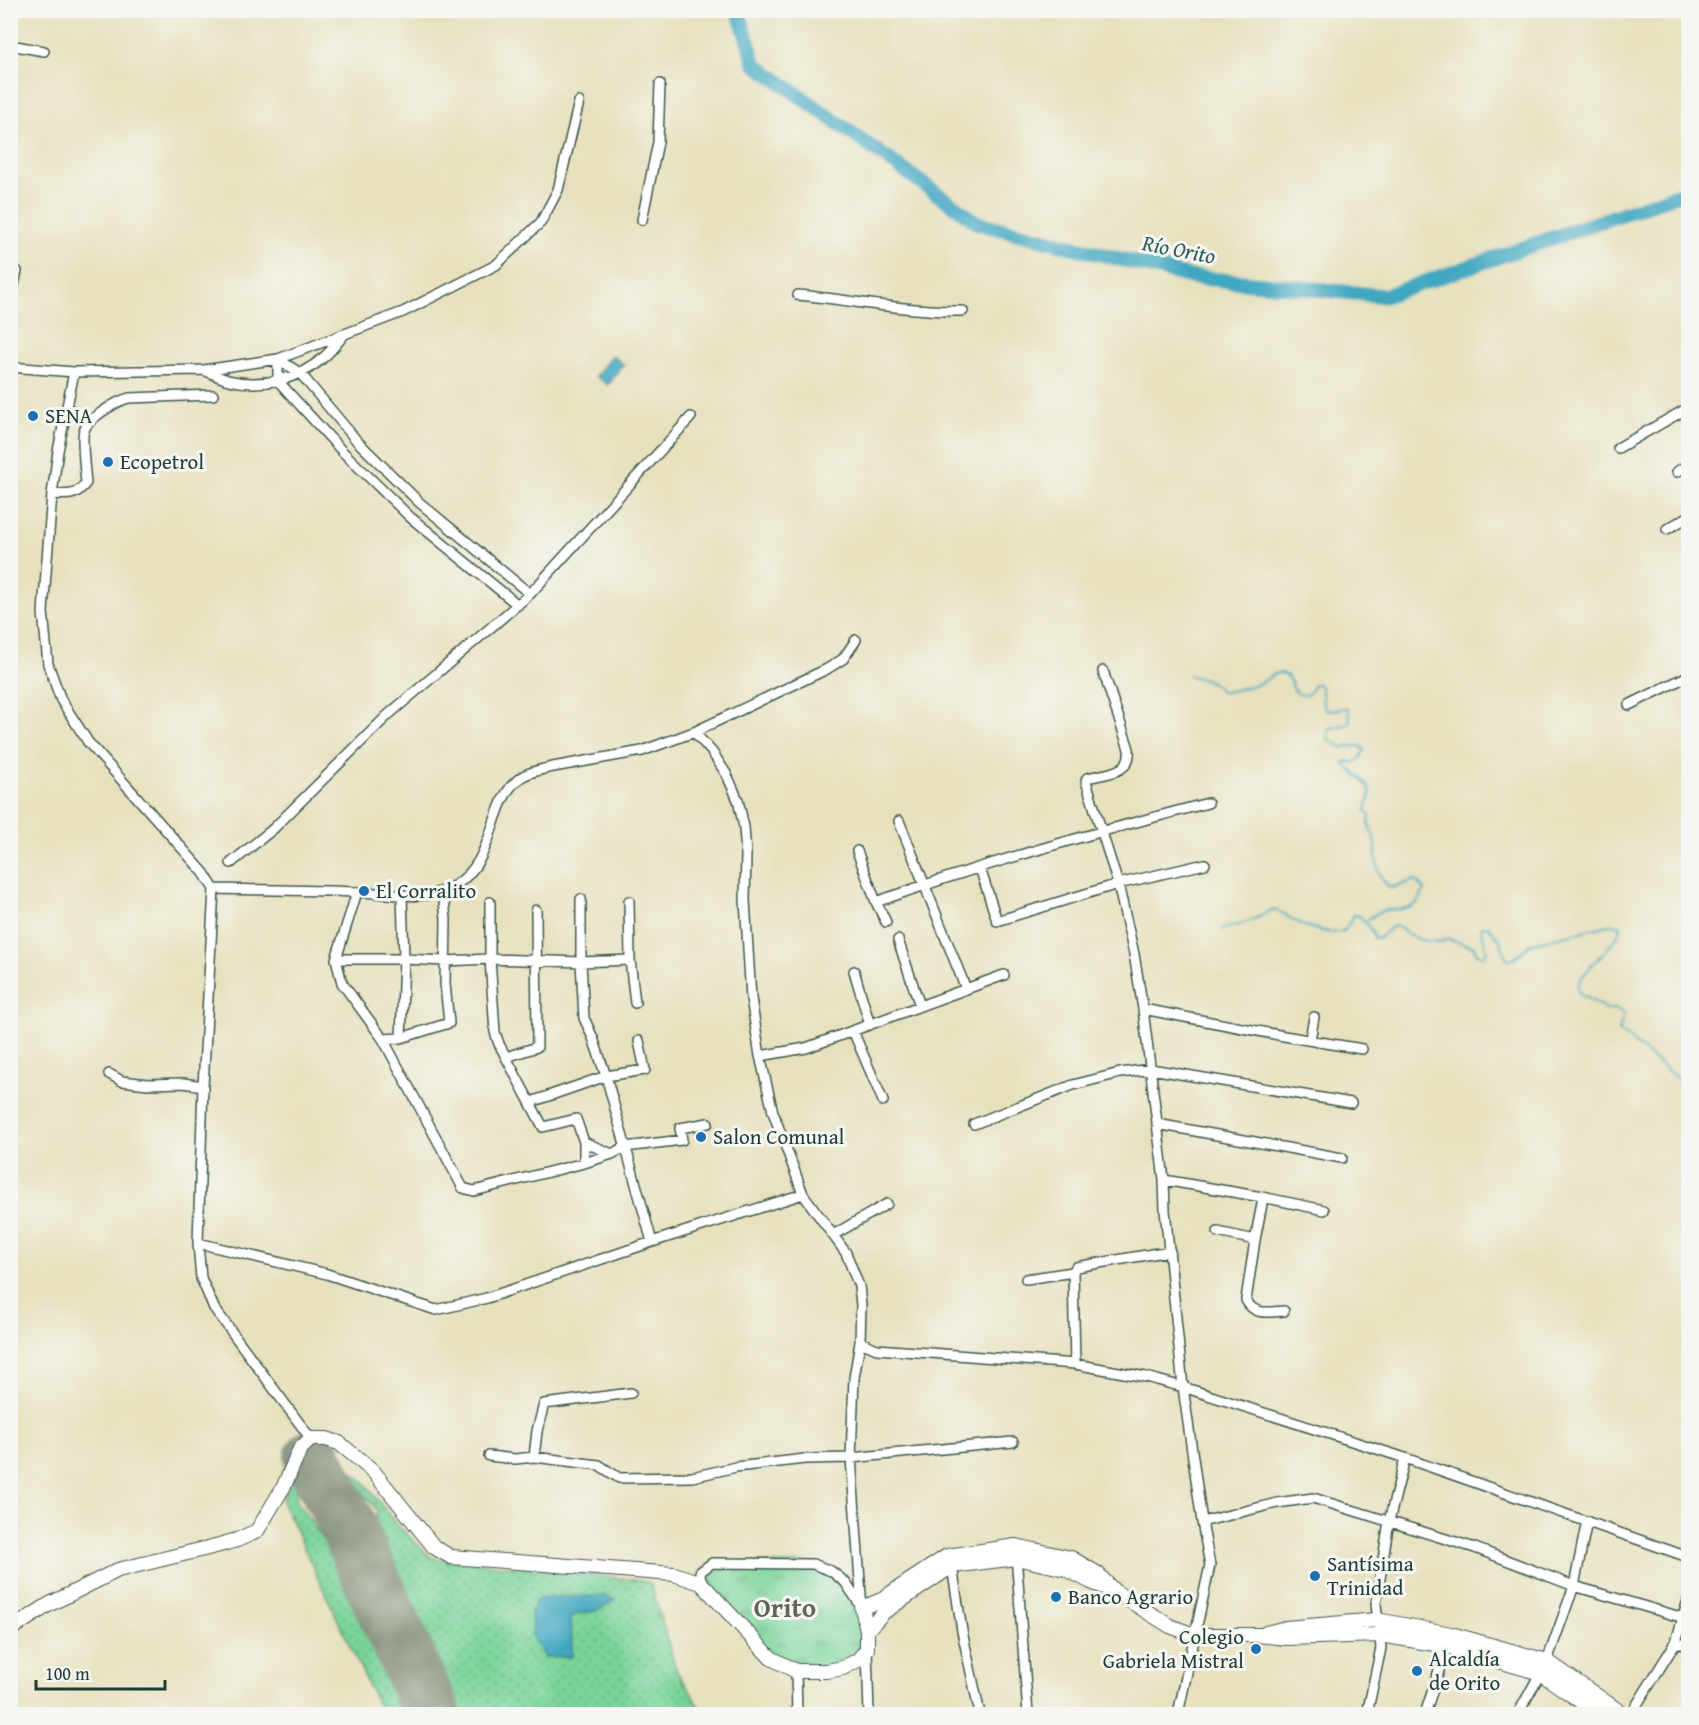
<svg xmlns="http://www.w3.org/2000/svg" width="1699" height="1725" viewBox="0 0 1699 1725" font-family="'Gentium Book Plus',serif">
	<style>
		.grass { fill: url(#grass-dots); stroke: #4c8867; stroke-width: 1.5; fill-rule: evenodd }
		.park { fill: url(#park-tufts); stroke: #4c8867; stroke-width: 1.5 }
		.water { fill: #41a7c1; stroke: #30727a; stroke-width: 1.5 }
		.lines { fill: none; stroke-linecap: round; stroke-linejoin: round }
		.stream { stroke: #41a7c1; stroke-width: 2 }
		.river { stroke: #41a7c1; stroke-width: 15 }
		.runway { stroke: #838f79; stroke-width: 58 }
		.minor-casing { stroke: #3d5649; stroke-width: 12 }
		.secondary-casing { stroke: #3d5649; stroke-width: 16 }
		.minor { stroke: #fff; stroke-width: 9 }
		.secondary { stroke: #fff; stroke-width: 14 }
		.poi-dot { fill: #1f6fb2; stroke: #f6f6f2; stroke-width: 2 }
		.labels { text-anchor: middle; stroke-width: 6; stroke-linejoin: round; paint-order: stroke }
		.poi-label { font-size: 21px; fill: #1f3d34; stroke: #f6f6f2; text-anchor: start }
		.water-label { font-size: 22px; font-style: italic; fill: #295d5e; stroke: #f6f6f2 }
		.district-label { font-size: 27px; font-weight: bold; fill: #606755; stroke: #f6f6f2 }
	</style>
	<defs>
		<pattern id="grass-dots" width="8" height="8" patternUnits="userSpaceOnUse" patternTransform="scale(1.5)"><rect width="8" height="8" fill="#79d49a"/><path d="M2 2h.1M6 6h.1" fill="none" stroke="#63ad7e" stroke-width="1.8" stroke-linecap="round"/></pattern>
		<pattern id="park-tufts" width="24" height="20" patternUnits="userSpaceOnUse" patternTransform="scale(1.5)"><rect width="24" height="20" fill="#79d49a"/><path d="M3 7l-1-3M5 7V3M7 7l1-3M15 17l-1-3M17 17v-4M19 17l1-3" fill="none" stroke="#63ad7e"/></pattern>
	</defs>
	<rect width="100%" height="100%" fill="#f6f6f2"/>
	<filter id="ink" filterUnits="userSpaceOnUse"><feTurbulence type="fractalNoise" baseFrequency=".0167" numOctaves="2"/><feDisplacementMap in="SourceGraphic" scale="12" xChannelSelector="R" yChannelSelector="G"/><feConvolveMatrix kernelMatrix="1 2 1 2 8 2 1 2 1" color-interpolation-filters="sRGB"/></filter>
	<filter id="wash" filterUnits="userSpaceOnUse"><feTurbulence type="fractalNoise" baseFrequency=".008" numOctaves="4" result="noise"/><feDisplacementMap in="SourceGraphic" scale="24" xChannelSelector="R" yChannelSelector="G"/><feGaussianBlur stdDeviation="1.35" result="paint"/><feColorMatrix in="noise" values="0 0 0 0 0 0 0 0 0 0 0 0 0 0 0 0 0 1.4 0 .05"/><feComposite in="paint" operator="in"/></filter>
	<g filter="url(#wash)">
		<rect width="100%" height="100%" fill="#e7e1be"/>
		<path class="grass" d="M313,1452L329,1455L344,1465L364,1482L396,1524L432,1558L639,1580L650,1583L677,1672L705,1714H449L373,1551L377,1510L345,1469L321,1455L306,1457L300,1468L295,1485L297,1501L340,1565L345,1569L413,1714H382L282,1501L301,1456ZM559,1597L599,1610L578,1614L571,1617L572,1657H545Z"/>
		<path class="park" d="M712,1563L813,1564L845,1582L867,1630L858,1660L796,1671L771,1658L700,1572Z"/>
		<path class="water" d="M612,355L624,365L608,385L596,376Z
			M605,1596L614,1600L599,1610L578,1614L571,1617L572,1657H545L533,1639L531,1613L537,1599L559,1597Z"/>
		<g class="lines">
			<path class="stream" d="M1189,675C1192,677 1196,677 1199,678C1210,679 1215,685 1222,692C1226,693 1260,684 1264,681C1270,678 1272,673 1280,673C1296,674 1286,696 1307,695L1315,684H1319C1326,693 1319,704 1327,711L1345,708L1348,709L1350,719L1348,724L1328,729V739L1344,748L1351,746H1360L1364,750L1361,758L1354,763L1348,761L1343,763C1355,774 1364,778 1371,793L1366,811L1370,816C1367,829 1373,831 1376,844C1377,849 1375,853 1376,858C1377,869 1382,883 1391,888L1415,880L1424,890C1415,914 1406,907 1386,910C1378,911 1371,917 1365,922
				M1222,929C1240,925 1256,920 1271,910C1287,912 1288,919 1301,924C1313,929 1332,935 1344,931L1354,915L1360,916L1371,930L1374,938H1379L1391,927L1396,926L1403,929L1407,934L1420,940L1439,942L1448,939L1474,947L1476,953L1482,956L1487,952C1486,943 1482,936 1481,927L1488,926L1500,940L1506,958L1510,960L1516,958L1530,944L1613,924L1621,926C1620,944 1584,966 1577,987L1580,994C1589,998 1601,1008 1608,1009C1615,1010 1618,1008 1624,1013L1619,1031L1677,1078L1682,1084L1688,1085"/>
			<path class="river" d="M738,10L755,64L978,223L1191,277L1385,296L1688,191"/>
			<path class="runway" d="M313,1458L344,1518L432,1714"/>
		</g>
	</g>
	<g filter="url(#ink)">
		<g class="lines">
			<defs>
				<path id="minor" d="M10,45L44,51
					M642,220L658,142L660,84
					M798,295C853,300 907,312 963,311
					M10,303L17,271
					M278,359V381L342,451L410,517L518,605
					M278,359L300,373L357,441L420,503L530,594
					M10,367L74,372L204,370L278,359L403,312L496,265L541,222L558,190L579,102
					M206,371C213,374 221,378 228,380C261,388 299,380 324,357C331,351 337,343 343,336
					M74,372L58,451L52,494L43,612L48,664L61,700L88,742L204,873L214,889L203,1086L198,1243L201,1278L214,1308L311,1439
					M1618,448L1688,408
					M1677,472L1688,464
					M52,494C68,495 75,497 86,483C85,472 81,439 84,430C89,418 117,401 129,398L213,395
					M1667,529L1688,517
					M1103,671L1129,749C1132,774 1106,773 1087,778L1086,781L1118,884L1134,954L1143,1009L1164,1180L1165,1210L1183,1387L1202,1522L1210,1565L1178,1714
					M1629,705L1688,676
					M694,732L712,752L727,775L738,800L744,827L746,855L745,900L751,998L760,1056L773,1112L803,1194L846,1253L859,1286L861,1305L860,1342L854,1378L851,1458L862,1608
					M899,821L966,989
					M857,851L876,902L886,922
					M231,863L273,829L388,715L530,594L691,417
					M980,868L997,921L1118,884L1205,864
					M214,889C261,890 309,890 356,892C378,892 402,897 424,895C435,894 445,891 454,886C499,859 487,798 523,776C532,771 543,769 553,767L642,751L694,732L827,669L843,659L856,640
					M357,892L336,959L342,983L383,1039L463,1188L474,1191L584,1163L612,1154L625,1147L682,1140L680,1128L708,1123
					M581,899V962L584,1018L593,1038L606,1076L652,1242
					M629,901L630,960L635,1003
					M490,902V959L495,1032L499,1044L543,1127L576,1119L584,1142V1163
					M876,902C985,863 1097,832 1208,803
					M898,940L920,1006
					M336,959H404L445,961L490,959L581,962L630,960
					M854,971L870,1025
					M1143,1009L1284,1036L1362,1049
					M853,1031L883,1101
					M401,1038L404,959L402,895
					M383,1039L401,1038L449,1023L445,984L446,919L443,892
					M1310,1040L1314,1017
					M760,1056L806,1048L1004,975
					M506,1057L537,1047L536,910
					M109,1074L122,1081L148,1084L183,1083L203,1086
					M531,1102L606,1076L645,1070L639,1041
					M974,1124L1073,1085L1120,1073L1151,1069L1351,1103
					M1157,1124L1342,1158
					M584,1142L612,1154
					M1164,1180L1262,1197L1324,1210
					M1262,1197V1204L1255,1240L1246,1300C1254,1316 1268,1312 1284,1311
					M1218,1232L1255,1240
					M833,1235L887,1204
					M198,1243L327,1274L436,1310L487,1298L652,1242L803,1194
					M1073,1272L1075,1364
					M1026,1279L1073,1272L1076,1267L1170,1251
					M860,1342L877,1349L1075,1364L1146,1377L1183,1387L1405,1458L1688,1557
					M489,1456L515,1459L534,1457L599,1465L619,1478L692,1477L736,1467L805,1459L851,1458L1013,1442
					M534,1457L537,1431L544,1404L631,1393
					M1202,1522L1277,1503L1313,1498L1475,1548L1574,1586L1684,1618
					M1016,1555L1028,1714
					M952,1566L962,1631L980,1714
					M701,1583L700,1572L712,1563L813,1564L831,1571L845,1582L861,1606
					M1676,1642L1688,1646
					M867,1649L869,1714
					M796,1671L797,1714
					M1367,1714L1381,1648L1376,1604L1389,1521L1405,1458
					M1425,1714L1448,1642
					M1518,1714L1547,1661L1574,1586L1587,1521
					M1631,1714L1676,1642L1688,1600"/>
				<path id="secondary" d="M10,1630L48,1605L118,1570L212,1547L237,1540L257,1531L284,1486L300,1449L311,1439H326L339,1443L373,1471L434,1547L451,1557L674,1574L701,1583L771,1658L796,1671H827L843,1668L858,1660L867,1649V1630L862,1608L879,1601L947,1556L1016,1546L1071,1558L1098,1574L1114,1591
					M867,1630L884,1612L952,1566L1016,1558L1066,1569L1091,1582L1114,1591L1170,1626L1194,1635H1258L1286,1638L1380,1635L1447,1646L1540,1673L1599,1714
					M1266,1633L1286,1628L1377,1620L1451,1634L1547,1661L1623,1714"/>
			</defs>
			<use href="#minor" class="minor-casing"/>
			<use href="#secondary" class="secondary-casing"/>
			<use href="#minor" class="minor"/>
			<use href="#secondary" class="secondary"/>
		</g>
	</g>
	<g class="poi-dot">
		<circle cx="33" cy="416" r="6"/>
		<circle cx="108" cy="462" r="6"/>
		<circle cx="364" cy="891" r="6"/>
		<circle cx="701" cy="1137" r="6"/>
		<circle cx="1315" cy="1576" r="6"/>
		<circle cx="1056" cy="1597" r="6"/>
		<circle cx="1256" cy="1649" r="6"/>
		<circle cx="1417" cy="1671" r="6"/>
	</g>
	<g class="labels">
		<g class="poi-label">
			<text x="45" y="423">SENA</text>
			<text x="120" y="469">Ecopetrol</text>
			<text x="376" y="898">El Corralito</text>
			<text x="713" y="1144">Salon Comunal</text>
			<text x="1327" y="1571">Santísima<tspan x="1327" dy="24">Trinidad</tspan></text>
			<text x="1068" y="1604">Banco Agrario</text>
			<text x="1244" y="1644" text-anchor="end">Colegio<tspan x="1244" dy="24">Gabriela Mistral</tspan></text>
			<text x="1429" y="1666">Alcaldía<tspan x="1429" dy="24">de Orito</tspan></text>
		</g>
		<g class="water-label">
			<text transform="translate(1179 249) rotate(11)" y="8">Río Orito</text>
		</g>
		<g class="district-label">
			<text x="785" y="1617">Orito</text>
		</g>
	</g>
	<rect width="1699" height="1725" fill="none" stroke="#f6f6f2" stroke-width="36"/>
	<path d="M36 1680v9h129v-9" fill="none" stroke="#1f3d34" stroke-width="3"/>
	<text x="45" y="1680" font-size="18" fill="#1f3d34" stroke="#f6f6f2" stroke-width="4.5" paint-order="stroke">100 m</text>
</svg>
